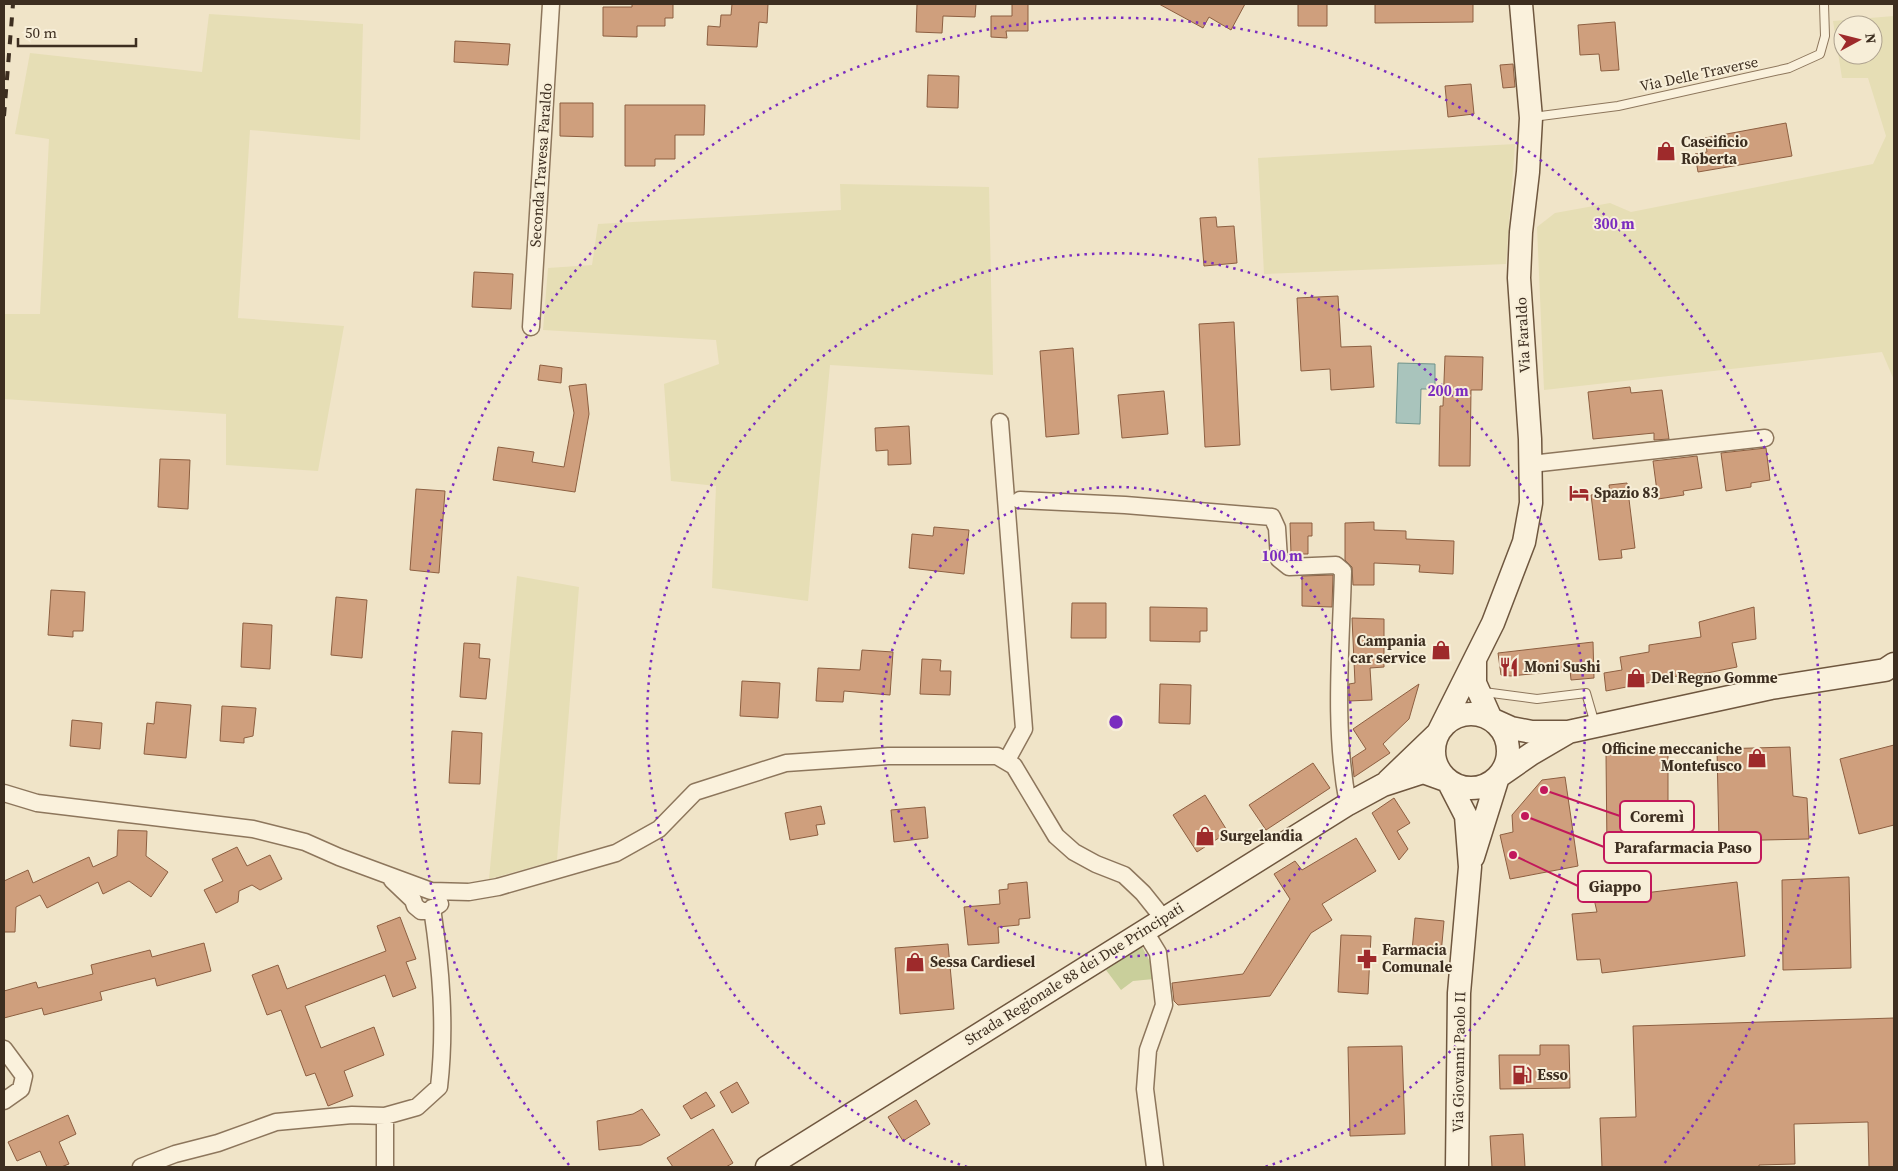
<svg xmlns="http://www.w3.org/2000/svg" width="1898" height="1171" viewBox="0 0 1898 1171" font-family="'Source Serif 4',serif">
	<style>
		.farmland { fill: #e6deb5; fill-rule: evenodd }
		.green { fill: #c9cf9b }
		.water { fill: #a9c4bc; stroke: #6f938a }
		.building { fill: #cf9f7d; stroke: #8d5f41 }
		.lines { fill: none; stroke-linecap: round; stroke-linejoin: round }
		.lane-casing { stroke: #8d765c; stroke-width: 10 }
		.street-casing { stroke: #8d765c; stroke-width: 19 }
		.secondary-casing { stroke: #6f573f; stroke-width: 25 }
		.lane { stroke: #faf1dc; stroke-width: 8 }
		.street { stroke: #faf1dc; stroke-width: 16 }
		.secondary { stroke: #faf1dc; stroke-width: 22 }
		.rail { stroke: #3d2e20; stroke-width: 4; stroke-dasharray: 9 9; stroke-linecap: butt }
		.ring { fill: none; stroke: #7b2cbf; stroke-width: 2.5; stroke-dasharray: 2.5 5 }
		.labels { text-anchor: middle; stroke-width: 4; stroke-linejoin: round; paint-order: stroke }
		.street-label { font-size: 15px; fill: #3d2e20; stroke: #f7eed8 }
		.poi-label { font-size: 15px; font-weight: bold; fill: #3d2e20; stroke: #f7eed8; text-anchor: start }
		.centre { fill: #7b2cbf; stroke: #f7eed8; stroke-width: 2.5 }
		.ring-label { font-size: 15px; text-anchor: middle; font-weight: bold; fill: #7b2cbf; stroke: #f7eed8; stroke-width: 4; stroke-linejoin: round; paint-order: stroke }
		.leader { fill: none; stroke: #c2185b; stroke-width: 2 }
		.callout-dot { fill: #c2185b; stroke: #f7eed8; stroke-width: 2 }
		.callout { fill: #f7eed8; stroke: #c2185b; stroke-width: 2 }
		.callout-label { font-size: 16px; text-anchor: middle; font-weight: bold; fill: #3d2e20 }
	</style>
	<rect width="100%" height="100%" fill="#f0e4c8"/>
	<path class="farmland" d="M209,14L363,24L360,140L250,130L238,318L344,326L318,471L226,465V414L4,399V314H40L49,139L15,134L30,53L202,72Z
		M1894,16V380L1882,352L1544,390L1537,227L1555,213L1610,203L1631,212L1873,164L1886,136L1868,78H1842L1833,21ZM1843,25H1873V55H1843Z
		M1515,144L1506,264L1264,274L1258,158Z
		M840,184L989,187L993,375L830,365L808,601L712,588L716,486L671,481L664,384L719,364L716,340L543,330L548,268L592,265L598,224L841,210Z
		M517,576L579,587L557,860L489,879Z"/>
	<path class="green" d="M1142,947L1152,965L1154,979L1133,981L1121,990L1106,970Z"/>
	<path class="water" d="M1398,363L1435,364V389H1421L1420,424L1396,423Z"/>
	<path class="building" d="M632,4H673V18H665V26H637V37L603,36V7H632Z
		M732,4H768L767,23L759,22L757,47L707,45L708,26L720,27L721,15H731Z
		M917,4H976L975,17L943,16L942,33L916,32Z
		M1012,4H1028V31H1006L1007,38L991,37V16H1012Z
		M1159,4H1245L1231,30L1209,17L1203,28Z
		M1298,4H1327V26H1298Z
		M1375,4H1473V22L1375,23Z
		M1615,22L1619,70L1601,71L1599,54L1580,55L1578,25Z
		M455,41L510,44L508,65L454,62Z
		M1513,64L1515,87L1503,88L1500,65Z
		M928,75L959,76L958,108L927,107Z
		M1471,84L1474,114L1448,117L1445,86Z
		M560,103H593V137L560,136Z
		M625,105H705L704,135H675V159H655V166H625Z
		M1786,123L1792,156L1698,172L1695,154L1707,152L1705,138Z
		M1216,217L1217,227L1234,226L1237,263L1204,266L1200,218Z
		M474,272L513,274L511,309L472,307Z
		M1338,296L1341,347L1371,346L1374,387L1331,390L1330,369L1301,371L1297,298Z
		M1234,322L1240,445L1205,447L1199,324Z
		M1073,348L1079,434L1046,437L1040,351Z
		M1445,356L1483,357L1482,390H1471L1470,466H1439L1440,406H1443Z
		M540,365L562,368L561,383L538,380Z
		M586,384L589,414L575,492L493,480L498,447L534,452L532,462L564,467L574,413L569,386Z
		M1630,387L1631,393L1662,390L1669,439L1654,440V433L1593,439L1588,392Z
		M1164,391L1168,434L1122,438L1118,395Z
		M909,426L911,464L888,465V450L876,451L875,428Z
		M1766,448L1770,480L1751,483V487L1726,491L1721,453Z
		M1697,456L1702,488L1683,491L1684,495L1658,499L1653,461Z
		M160,459L190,460L188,509L158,507Z
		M1627,483L1635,548L1621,550L1622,558L1599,560L1591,495L1610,493L1609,485Z
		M416,489L445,491L439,573L410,570Z
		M1374,522V530L1406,531V539L1454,541L1453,574L1419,572L1420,565L1374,563V585H1353L1352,567L1345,560V523Z
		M1290,523H1312V536H1308V554H1291Z
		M934,527L969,530L964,574L909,568L912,534L933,536Z
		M1333,575L1332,607L1302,606V576Z
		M51,590L85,592L83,631H73V637L48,635Z
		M336,597L367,600L362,658L331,655Z
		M1072,603H1106V638H1071Z
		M1150,607L1207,608V631H1200V642L1150,641Z
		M1754,607L1756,639L1732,643L1737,667L1707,673L1652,679V682L1606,691L1604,673L1622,670L1620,657L1649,652V645L1701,637L1699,622Z
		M1352,618L1384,619V667L1370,668L1372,700L1349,701V684L1355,683Z
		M243,623L272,625L270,669L241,667Z
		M1593,642L1594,678L1571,680L1570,670L1511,676L1501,675L1498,653Z
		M464,643L480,644L479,658L490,659L486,699L460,697Z
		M862,650L893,652L890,695L844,691L843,702L816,701L818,668L860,670Z
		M922,659L941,660L940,671H951L950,695L920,694Z
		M742,681L780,683L778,718L740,716Z
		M1160,684L1191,685L1190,724L1159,723Z
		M1419,684L1409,719L1383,744L1390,753L1354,777L1352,758L1366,749L1353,729Z
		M156,702L191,705L186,758L144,754L147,723L154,724Z
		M222,706L256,708L253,736L244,738V743L220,741Z
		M72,720L102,723L100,749L70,746Z
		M452,731L482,733L480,784L449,783Z
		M1894,745V825L1859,834L1840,759Z
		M1790,747L1793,796L1807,798L1809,839L1719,841L1717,749Z
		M1668,752V850L1607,849L1606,754Z
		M1313,763L1330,788L1266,830L1249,805Z
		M1565,777L1578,866L1510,879L1500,835L1513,832L1512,815L1542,780Z
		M1205,795L1228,832L1197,852L1173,815Z
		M1394,798L1410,823L1397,831L1408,849L1399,860L1372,813Z
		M821,806L825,824L816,825L818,835L790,840L785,813Z
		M925,807L928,838L894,842L891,810Z
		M118,830L147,831L146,856L168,872L151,897L129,881L103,894L98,882L47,908L40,895L16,907L15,932H4V881L28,870L33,883L89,857L93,867L117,856Z
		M1356,838L1376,871L1322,904L1332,920L1311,933L1270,996L1178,1005L1174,1001L1172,983L1243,974L1290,899L1274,874L1295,861L1302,870Z
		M237,847L247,866L270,855L282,879L260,890L252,885L239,891L238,902L216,913L204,890L223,881L212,859Z
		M1849,877L1851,968L1783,970L1782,880Z
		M1027,882L1030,918L1019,919V925L998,927L999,943L968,945L964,907L1000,904L999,890L1008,889V884Z
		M1737,882L1745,956L1602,973L1600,959L1577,960L1572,914L1597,912L1594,899Z
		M400,917L416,959L406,962L416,988L393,997L385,975L305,1006L321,1048L374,1027L384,1055L344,1071L353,1096L328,1106L315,1073L306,1076L281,1010L267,1015L252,975L278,965L287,989L386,951L377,926Z
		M1415,918L1444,921L1441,954L1412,951Z
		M1341,935L1371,936L1368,994L1338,992Z
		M204,943L211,971L157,986L155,978L100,992L102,1000L44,1015L42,1008L4,1018V991L36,982L38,988L93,974L91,965L150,950L152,957Z
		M948,944L954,1009L900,1014L895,948Z
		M1894,1018V1167H1869L1868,1122L1794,1124L1795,1164L1759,1165V1167H1602L1600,1118L1636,1117L1633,1026Z
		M1540,1045H1569L1570,1088L1500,1089L1499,1055H1540Z
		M1402,1046L1405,1134L1350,1136L1348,1047Z
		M737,1082L749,1103L732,1113L720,1092Z
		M706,1092L715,1106L691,1119L683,1106Z
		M916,1100L930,1124L903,1141L888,1117Z
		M642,1109L660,1135L641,1145L599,1150L597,1121L633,1114Z
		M68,1115L76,1134L59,1142L69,1164L61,1167H47L40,1151L17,1161L8,1142Z
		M713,1129L733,1163L726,1167H673L667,1158Z
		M1523,1134L1525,1167H1492L1490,1136Z"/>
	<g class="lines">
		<defs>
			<path id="lane" d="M1533,117L1618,106L1789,68L1820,54L1825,36L1824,4
				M1484,692L1537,699L1586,693L1595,724"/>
			<path id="street" d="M531,327L551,4
				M1000,422L1024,729L1007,760
				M1531,464L1765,438
				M1020,500L1125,505L1272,517L1277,528L1279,559L1289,567L1336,565L1343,571C1341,649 1333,727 1348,804
				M4,793L37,803L253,829L305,842L339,857L431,891L469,892L498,887L616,853L659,829L695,792L786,763L888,756H997L1014,766L1056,836L1074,852L1096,864L1124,875L1143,893L1163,918
				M392,880L413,900L415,906L421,911H429L440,904
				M1144,930L1158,953L1164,1005L1148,1050L1145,1089L1155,1167
				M4,1049L24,1076L21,1089L4,1101
				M141,1167L175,1154L218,1143L276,1122L352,1115L385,1116
				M385,1167V1116L417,1107L439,1087C446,1026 441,968 432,908"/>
			<path id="secondary" d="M1475,660V683L1491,719L1511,728L1532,732H1568L1771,688L1885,670L1894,664
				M1434 751a37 37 0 1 1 74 0a37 37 0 1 1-74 0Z
				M1388,781L1438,733L1493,623L1524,542L1531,503L1530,439L1519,278L1521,232L1528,172L1531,118L1521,4
				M1473,857L1498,777L1531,754L1567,733
				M767,1167L1348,804L1383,785L1423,772L1448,781L1466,816L1470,867L1459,993L1457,1167"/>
		</defs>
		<use href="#lane" class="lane-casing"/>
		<use href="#street" class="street-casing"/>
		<use href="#secondary" class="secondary-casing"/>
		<use href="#lane" class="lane"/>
		<use href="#street" class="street"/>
		<use href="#secondary" class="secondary"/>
		<path class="rail" d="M4,116L13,4"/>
	</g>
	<g class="ring">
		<circle cx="1116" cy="722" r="235"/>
		<path d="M967 1167A469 469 0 1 1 1265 1167"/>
		<path d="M569 1165A704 704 0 1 1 1663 1165"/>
	</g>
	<defs>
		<symbol id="shop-bare" viewBox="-9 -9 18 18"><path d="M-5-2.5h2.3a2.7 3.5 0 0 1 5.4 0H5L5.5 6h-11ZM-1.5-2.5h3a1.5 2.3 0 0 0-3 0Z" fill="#9e2a2b" stroke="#f7eed8" stroke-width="2.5" paint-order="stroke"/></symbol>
		<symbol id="hotel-bare" viewBox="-9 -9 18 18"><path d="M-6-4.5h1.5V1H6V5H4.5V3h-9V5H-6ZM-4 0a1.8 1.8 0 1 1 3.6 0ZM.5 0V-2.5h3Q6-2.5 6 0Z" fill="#9e2a2b" stroke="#f7eed8" stroke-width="2.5" paint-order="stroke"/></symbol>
		<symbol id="restaurant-bare" viewBox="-9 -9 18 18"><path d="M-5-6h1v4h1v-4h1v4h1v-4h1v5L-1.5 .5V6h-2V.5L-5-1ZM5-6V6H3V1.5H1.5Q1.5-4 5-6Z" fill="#9e2a2b" stroke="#f7eed8" stroke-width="2.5" paint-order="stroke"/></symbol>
		<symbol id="pharmacy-bare" viewBox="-9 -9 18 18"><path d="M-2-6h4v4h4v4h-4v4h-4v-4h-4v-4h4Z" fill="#9e2a2b" stroke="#f7eed8" stroke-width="2.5" paint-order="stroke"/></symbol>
		<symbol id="fuel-bare" viewBox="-9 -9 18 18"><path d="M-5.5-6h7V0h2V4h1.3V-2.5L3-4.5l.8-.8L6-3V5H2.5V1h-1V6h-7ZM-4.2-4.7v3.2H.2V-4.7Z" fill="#9e2a2b" stroke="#f7eed8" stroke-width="2.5" paint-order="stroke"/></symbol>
	</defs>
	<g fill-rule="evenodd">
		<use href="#shop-bare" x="1652" y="137" width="28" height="28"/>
		<use href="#hotel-bare" x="1565" y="479" width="28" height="28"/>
		<use href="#shop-bare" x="1427" y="636" width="28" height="28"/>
		<use href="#restaurant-bare" x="1495" y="653" width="28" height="28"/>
		<use href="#shop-bare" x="1622" y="664" width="28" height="28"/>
		<use href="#shop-bare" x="1743" y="744" width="28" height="28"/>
		<use href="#shop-bare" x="1191" y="822" width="28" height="28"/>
		<use href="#pharmacy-bare" x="1353" y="945" width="28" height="28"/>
		<use href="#shop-bare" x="901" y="948" width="28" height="28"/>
		<use href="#fuel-bare" x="1508" y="1061" width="28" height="28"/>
	</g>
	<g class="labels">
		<g class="street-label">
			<text transform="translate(1699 74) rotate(-12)" y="5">Via Delle Traverse</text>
			<text transform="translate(541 165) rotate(-86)" y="5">Seconda Travesa Faraldo</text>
			<text transform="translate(1523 335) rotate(-93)" y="5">Via Faraldo</text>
			<text transform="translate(1074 974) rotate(-32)" y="5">Strada Regionale 88 dei Due Principati</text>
			<text transform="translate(1459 1062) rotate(-89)" y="5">Via Giovanni Paolo II</text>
		</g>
		<g class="poi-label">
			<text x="1681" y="147">Caseificio<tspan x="1681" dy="17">Roberta</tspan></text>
			<text x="1594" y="498">Spazio 83</text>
			<text x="1426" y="646" text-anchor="end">Campania<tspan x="1426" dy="17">car service</tspan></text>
			<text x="1524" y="672">Moni Sushi</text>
			<text x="1651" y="683">Del Regno Gomme</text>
			<text x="1742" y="754" text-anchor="end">Officine meccaniche<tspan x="1742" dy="17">Montefusco</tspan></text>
			<text x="1220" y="841">Surgelandia</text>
			<text x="1382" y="955">Farmacia<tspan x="1382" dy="17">Comunale</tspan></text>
			<text x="930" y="967">Sessa Cardiesel</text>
			<text x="1537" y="1080">Esso</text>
		</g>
	</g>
	<circle cx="1116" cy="722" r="8" class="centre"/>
	<g class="ring-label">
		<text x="1614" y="229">300 m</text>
		<text x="1448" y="396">200 m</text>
		<text x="1282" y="561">100 m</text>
	</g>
	<path class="leader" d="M1544 790L1620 816M1525 816L1604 847M1513 855L1578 886"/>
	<g class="callout-dot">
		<circle cx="1544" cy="790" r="5"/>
		<circle cx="1525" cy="816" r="5"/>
		<circle cx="1513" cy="855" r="5"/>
	</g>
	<g class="callout">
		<rect x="1620" y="801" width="74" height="31" rx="5"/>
		<rect x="1604" y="832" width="157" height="31" rx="5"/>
		<rect x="1578" y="871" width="73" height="31" rx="5"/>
	</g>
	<g class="callout-label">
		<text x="1657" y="822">Coremì</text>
		<text x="1683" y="853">Parafarmacia Paso</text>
		<text x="1615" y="892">Giappo</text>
	</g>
	<rect width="1898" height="1171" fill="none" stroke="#3d2e20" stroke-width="10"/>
	<g transform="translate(1858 40) rotate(83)"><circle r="24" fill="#f7eed8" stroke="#ada18e"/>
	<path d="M0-4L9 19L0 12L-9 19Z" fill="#9e2a2b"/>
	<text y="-8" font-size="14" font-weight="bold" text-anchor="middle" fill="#3d2e20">N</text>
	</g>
	<path d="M18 38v8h118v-8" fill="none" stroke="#3d2e20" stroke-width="2.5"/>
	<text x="25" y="38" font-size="15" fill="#3d2e20" stroke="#f7eed8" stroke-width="4" paint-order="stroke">50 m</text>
</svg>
